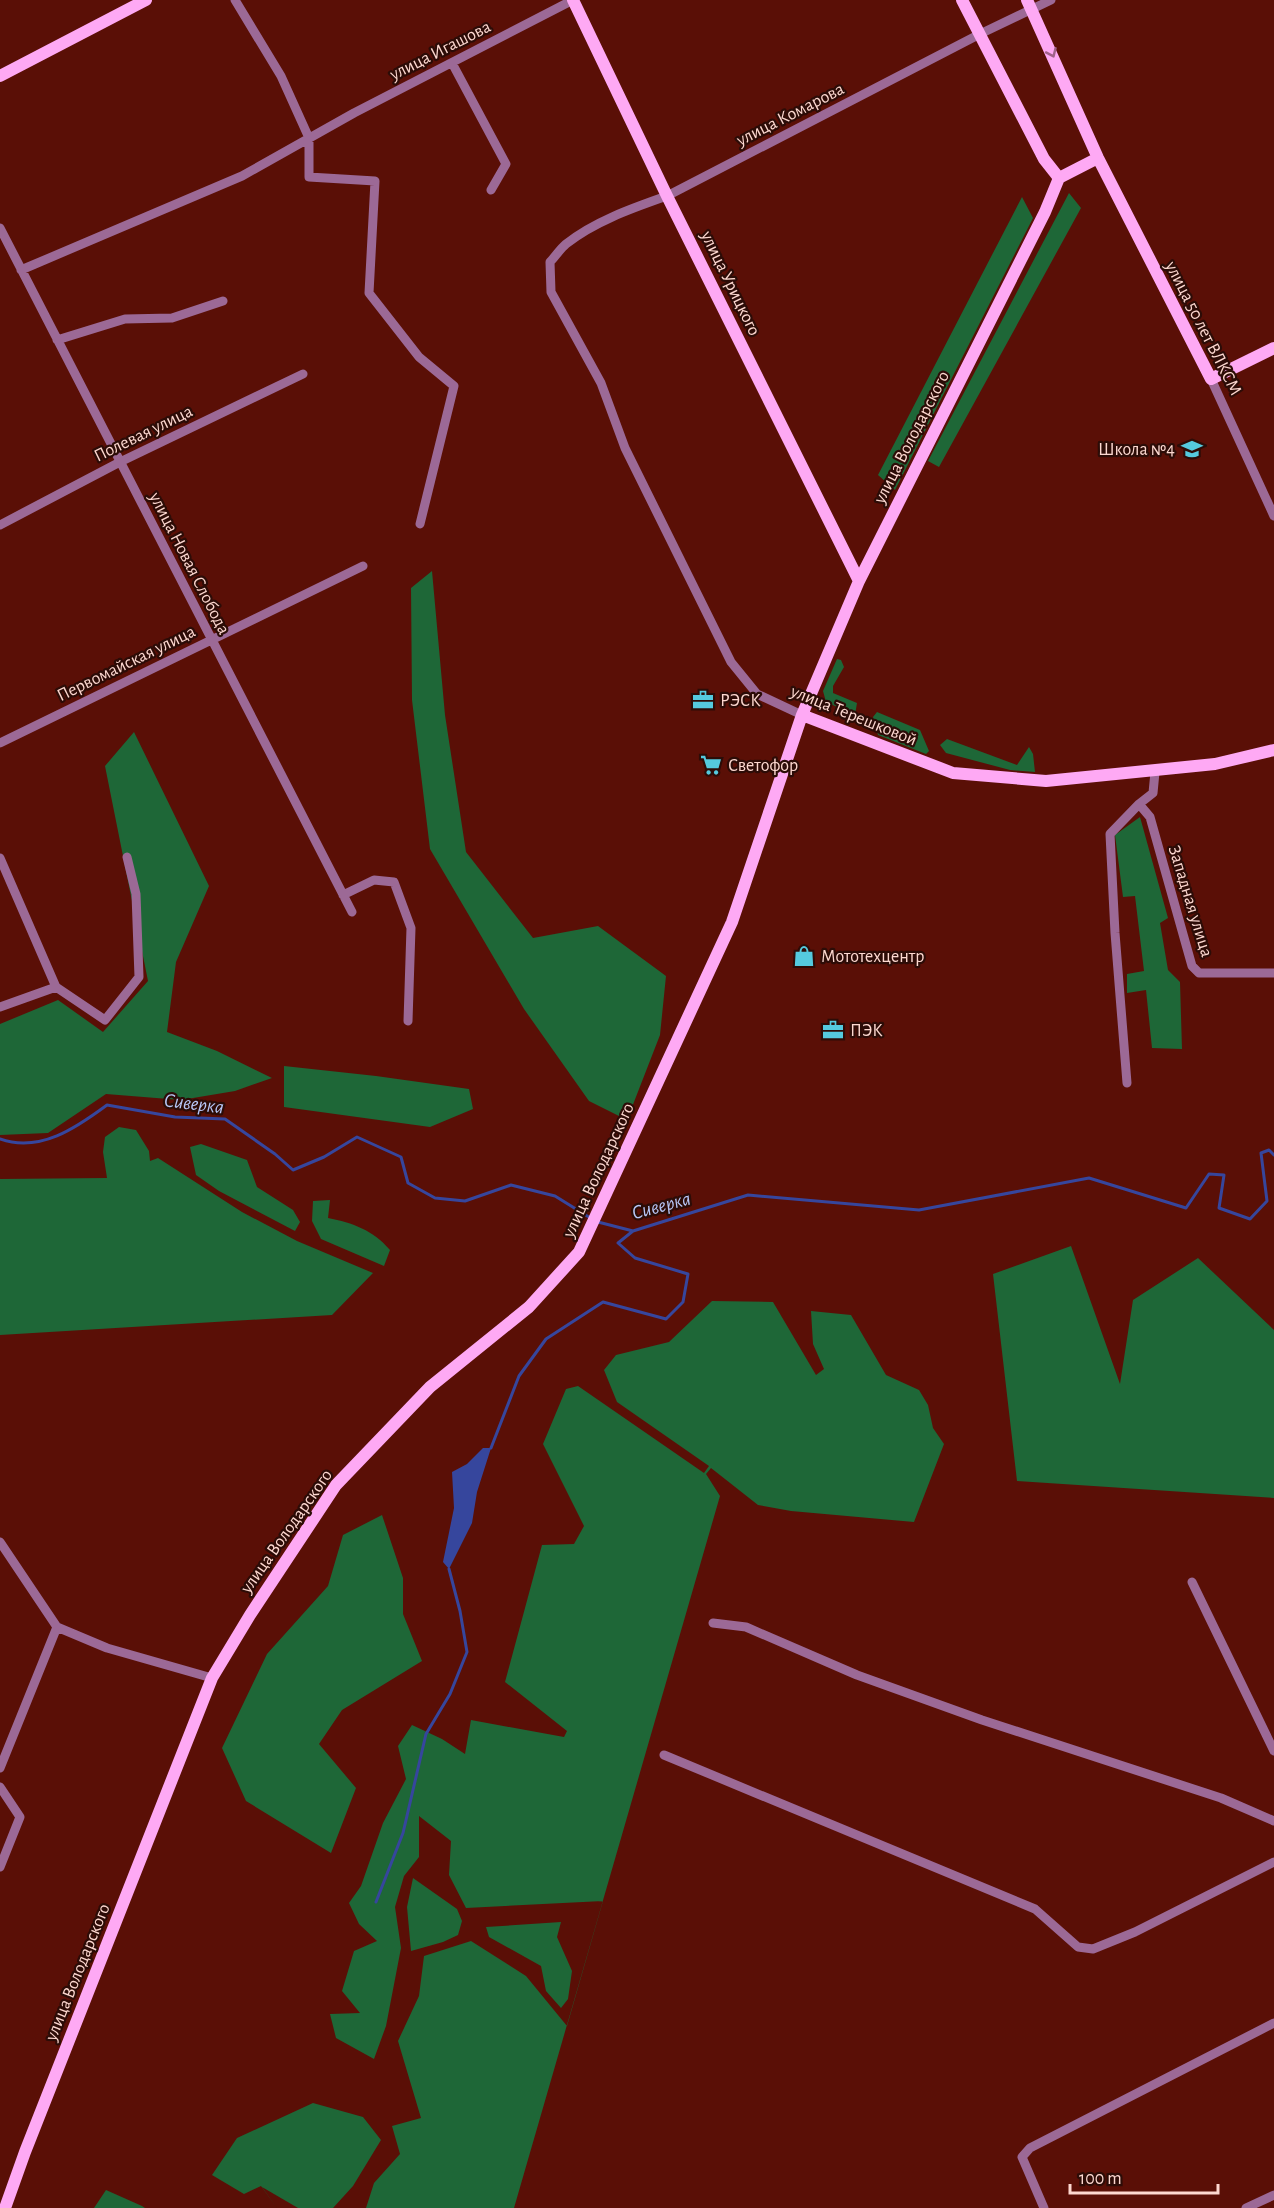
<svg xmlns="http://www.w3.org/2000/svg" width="1274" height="2208" viewBox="0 0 1274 2208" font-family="'Alegreya Sans',sans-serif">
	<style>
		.green { fill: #1e6737 }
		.water { fill: #36469d }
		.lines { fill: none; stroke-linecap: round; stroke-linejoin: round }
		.stream { stroke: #36469d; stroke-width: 3 }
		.minor { stroke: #9c6996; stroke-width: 9 }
		.major { stroke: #fea9f4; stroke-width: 12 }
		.oneway { stroke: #a06289 }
		.labels { text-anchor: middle; stroke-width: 4.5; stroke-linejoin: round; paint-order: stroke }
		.street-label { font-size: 18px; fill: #fdd8d0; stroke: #2c0c07 }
		.poi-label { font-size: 18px; fill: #fdd8d0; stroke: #2c0c07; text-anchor: start }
		.water-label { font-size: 20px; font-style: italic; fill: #b8c7f7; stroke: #2c0c07 }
	</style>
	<rect width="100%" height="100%" fill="#5a0f06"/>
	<path class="green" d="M1069,193L1081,208L939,467L928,461Z
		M1022,197L1033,218L895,490L878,475Z
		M432,571L445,715L466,852L533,938L598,926L666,976L660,1035L627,1120L589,1101L524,1009L430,849L412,700L411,588Z
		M837,659L841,660L844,667L833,686V693L857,703L855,715L826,702L823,691Z
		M877,712L920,730L929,751L926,754L878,735L873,717Z
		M134,732L209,886L176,962L167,1032L217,1051L272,1078L235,1091L181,1100L106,1094L48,1133L0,1135V1024L58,1000L103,1032L148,981L105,766Z
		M947,739L1017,765L1029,747L1033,754L1035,772L1010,770L946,753L940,745Z
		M1140,817L1168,918L1160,923L1168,970L1180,982L1182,1049L1152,1048L1146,990L1127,993V974L1144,971L1135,896L1123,897L1115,835Z
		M284,1066L376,1076L469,1089L473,1109L430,1127L284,1107Z
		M119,1127L136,1130L149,1151L150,1161L158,1158L242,1212L297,1241L373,1273L332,1315L0,1335V1179L107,1178L103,1152L105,1137Z
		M201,1144L247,1160L257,1187L293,1210L300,1222L295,1231L219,1191L196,1175L190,1147Z
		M330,1200L328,1218C353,1223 373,1230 390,1250L384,1266L321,1239L312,1221L313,1201Z
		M1071,1246L1120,1384L1133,1300L1198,1258L1274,1330V1498L1017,1481L993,1274Z
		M712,1301L773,1302L816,1375L824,1369L813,1344L811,1311L851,1315L886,1375L919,1390L928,1405L933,1428L944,1444L914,1522L791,1511L758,1505L711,1468L706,1474L720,1496L514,2208H366L374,2183L400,2154L392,2126L421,2118L398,2041L419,1996L424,1956L471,1941L526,1976L567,2026L603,1901L466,1908L449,1875L451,1841L419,1816V1857L404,1876L395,1907L401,1948L386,2026L374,2059L336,2038L330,2014L360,2013L342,1991L354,1951L377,1941L359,1924L349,1903L361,1886L383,1823L406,1779L398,1746L412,1725L442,1739L465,1754L471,1720L564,1737L567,1731L505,1682L542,1545L574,1544L584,1526L543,1444L566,1389L578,1386L704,1473L709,1466L617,1402L604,1370L616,1355L669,1342Z
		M382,1515L403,1578V1614L422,1661L342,1710L319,1744L356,1788L331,1853L246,1801L222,1748L267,1654L328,1586L343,1535Z
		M413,1878L457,1909L462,1921L458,1935L443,1942L411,1951L407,1907Z
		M561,1922L557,1937L572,1971L568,1999L561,2008L546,1991L541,1966L489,1937L486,1927Z
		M313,2103L363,2117L381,2140L353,2186L333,2208H298L262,2187L277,2208L261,2186L244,2194L212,2175L237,2138Z
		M106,2190L142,2206L145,2208H94Z"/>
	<path class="water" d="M483,1448H491L477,1492L472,1523L449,1569L443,1562L454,1508L452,1472L467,1464Z"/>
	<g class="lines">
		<path class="stream" d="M0,1139C40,1153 76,1128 107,1105L175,1117L225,1119L275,1154L293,1170L324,1157L357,1137L401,1157L408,1183L435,1198L465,1201L511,1185L555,1196L592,1219
			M598,1222L633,1231L748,1195L919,1210L1089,1178L1186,1208L1209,1174L1224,1175L1219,1208L1250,1219L1267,1201L1261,1153L1269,1150L1274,1155
			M491,1448L519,1376L546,1339L603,1302L666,1319L683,1302L688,1274L635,1258L618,1243L633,1231
			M376,1902L403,1833L426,1734L450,1694L467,1652L460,1611L449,1569"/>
		<path class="minor" d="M235,0L281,76L309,138V177L375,181L369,293L419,357L454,386L420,524
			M452,63L506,164L491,190
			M0,228L352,912
			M21,270L242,176L354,113L573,0
			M57,340L125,319L172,318L223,301
			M1211,379L1274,516
			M0,525L120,462L303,374
			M802,715L757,694L731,662L625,448L601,383L551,292L550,262C555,257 560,249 566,244C595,221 633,208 667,196L980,34L1051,0
			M0,743L363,566
			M1155,772L1153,793L1139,804L1150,817L1192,966L1199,973H1274
			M0,858L56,987
			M343,895L374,880L394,882L411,928L408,1021
			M56,987L105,1020L139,977L136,894L127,857
			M0,1007L56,987
			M1127,1083L1115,933L1110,834L1139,804
			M0,1542L57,1627L107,1648L212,1678
			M1192,1582L1274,1751
			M713,1623L746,1627L857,1675L982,1720L1221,1798L1274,1821
			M664,1755L1035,1909L1078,1947L1093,1949L1135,1932L1274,1862
			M0,1768L57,1627
			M0,1787L20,1817L0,1867
			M1044,2208L1022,2157L1030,2148L1274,2023
			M1246,2208L1274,2195"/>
		<path class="major" d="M573,0L667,196L859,581
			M962,0L1044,159L1059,178
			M1027,0L1098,158L1211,379L1274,348
			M0,76L146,0
			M1059,178L1098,158
			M802,715L953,773L1046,781L1215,764L1274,750
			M5,2208L25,2152L212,1678L250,1615L336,1485L430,1387L529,1307L579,1252L732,922L802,715L859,581L1045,212L1059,178"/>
	</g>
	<defs><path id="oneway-chevron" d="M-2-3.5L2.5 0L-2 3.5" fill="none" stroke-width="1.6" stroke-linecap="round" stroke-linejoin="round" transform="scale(1.5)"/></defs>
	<use class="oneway" href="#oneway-chevron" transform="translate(1052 53) rotate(66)"/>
	<defs>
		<symbol id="school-bare" viewBox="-9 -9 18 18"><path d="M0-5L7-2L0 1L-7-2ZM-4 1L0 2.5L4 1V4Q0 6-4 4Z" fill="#55cade" stroke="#2c0c07" stroke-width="2.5" paint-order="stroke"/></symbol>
		<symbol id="office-bare" viewBox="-9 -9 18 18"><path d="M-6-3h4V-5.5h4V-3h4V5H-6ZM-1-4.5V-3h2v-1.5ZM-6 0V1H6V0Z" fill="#55cade" stroke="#2c0c07" stroke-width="2.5" paint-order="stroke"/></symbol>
		<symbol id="supermarket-bare" viewBox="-9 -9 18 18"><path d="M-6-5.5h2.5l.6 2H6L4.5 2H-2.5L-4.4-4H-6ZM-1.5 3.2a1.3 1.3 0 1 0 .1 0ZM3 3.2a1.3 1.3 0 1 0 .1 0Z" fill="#55cade" stroke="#2c0c07" stroke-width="2.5" paint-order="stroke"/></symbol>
		<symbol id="shop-bare" viewBox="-9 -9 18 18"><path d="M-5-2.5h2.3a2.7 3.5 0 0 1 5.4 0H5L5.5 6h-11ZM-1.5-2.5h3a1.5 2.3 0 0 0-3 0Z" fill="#55cade" stroke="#2c0c07" stroke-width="2.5" paint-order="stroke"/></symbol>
	</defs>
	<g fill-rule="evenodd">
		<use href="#school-bare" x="1177" y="434" width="30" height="30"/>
		<use href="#office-bare" x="688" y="685" width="30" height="30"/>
		<use href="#supermarket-bare" x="696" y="750" width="30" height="30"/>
		<use href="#shop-bare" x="789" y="941" width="30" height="30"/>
		<use href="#office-bare" x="818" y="1015" width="30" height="30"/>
	</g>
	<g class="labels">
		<g class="street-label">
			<text transform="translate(440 50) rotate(-27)" y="6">улица Игашова</text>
			<text transform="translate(790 114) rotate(-27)" y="6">улица Комарова</text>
			<text transform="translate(731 283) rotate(64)" y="6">улица Урицкого</text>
			<text transform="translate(1204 328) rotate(63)" y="6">улица 50 лет ВЛКСМ</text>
			<text transform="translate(143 433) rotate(-26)" y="6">Полевая улица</text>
			<text transform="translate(911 437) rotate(-63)" y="6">улица Володарского</text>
			<text transform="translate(190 563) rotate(63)" y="6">улица Новая Слобода</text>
			<text transform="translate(126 663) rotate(-26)" y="6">Первомайская улица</text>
			<text transform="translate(854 715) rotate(22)" y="6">улица Терешковой</text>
			<text transform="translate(1191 901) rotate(73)" y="6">Западная улица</text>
			<text transform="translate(598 1170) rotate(-65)" y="6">улица Володарского</text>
			<text transform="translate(286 1531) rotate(-55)" y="6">улица Володарского</text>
			<text transform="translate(77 1972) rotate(-68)" y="6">улица Володарского</text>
		</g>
		<g class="poi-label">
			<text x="1175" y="455" text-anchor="end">Школа №4</text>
			<text x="720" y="706">РЭСК</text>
			<text x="728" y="771">Светофор</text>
			<text x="821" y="962">Мототехцентр</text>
			<text x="850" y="1036">ПЭК</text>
		</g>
		<g class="water-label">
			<text transform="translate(194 1103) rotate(7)" y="7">Сиверка</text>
			<text transform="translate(661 1205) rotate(-15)" y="7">Сиверка</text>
		</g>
	</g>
	<path d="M1070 2184v9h148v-9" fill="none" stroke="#fdd8d0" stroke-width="3"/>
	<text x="1079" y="2184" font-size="18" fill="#fdd8d0" stroke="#2c0c07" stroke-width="4.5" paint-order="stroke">100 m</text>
</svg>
